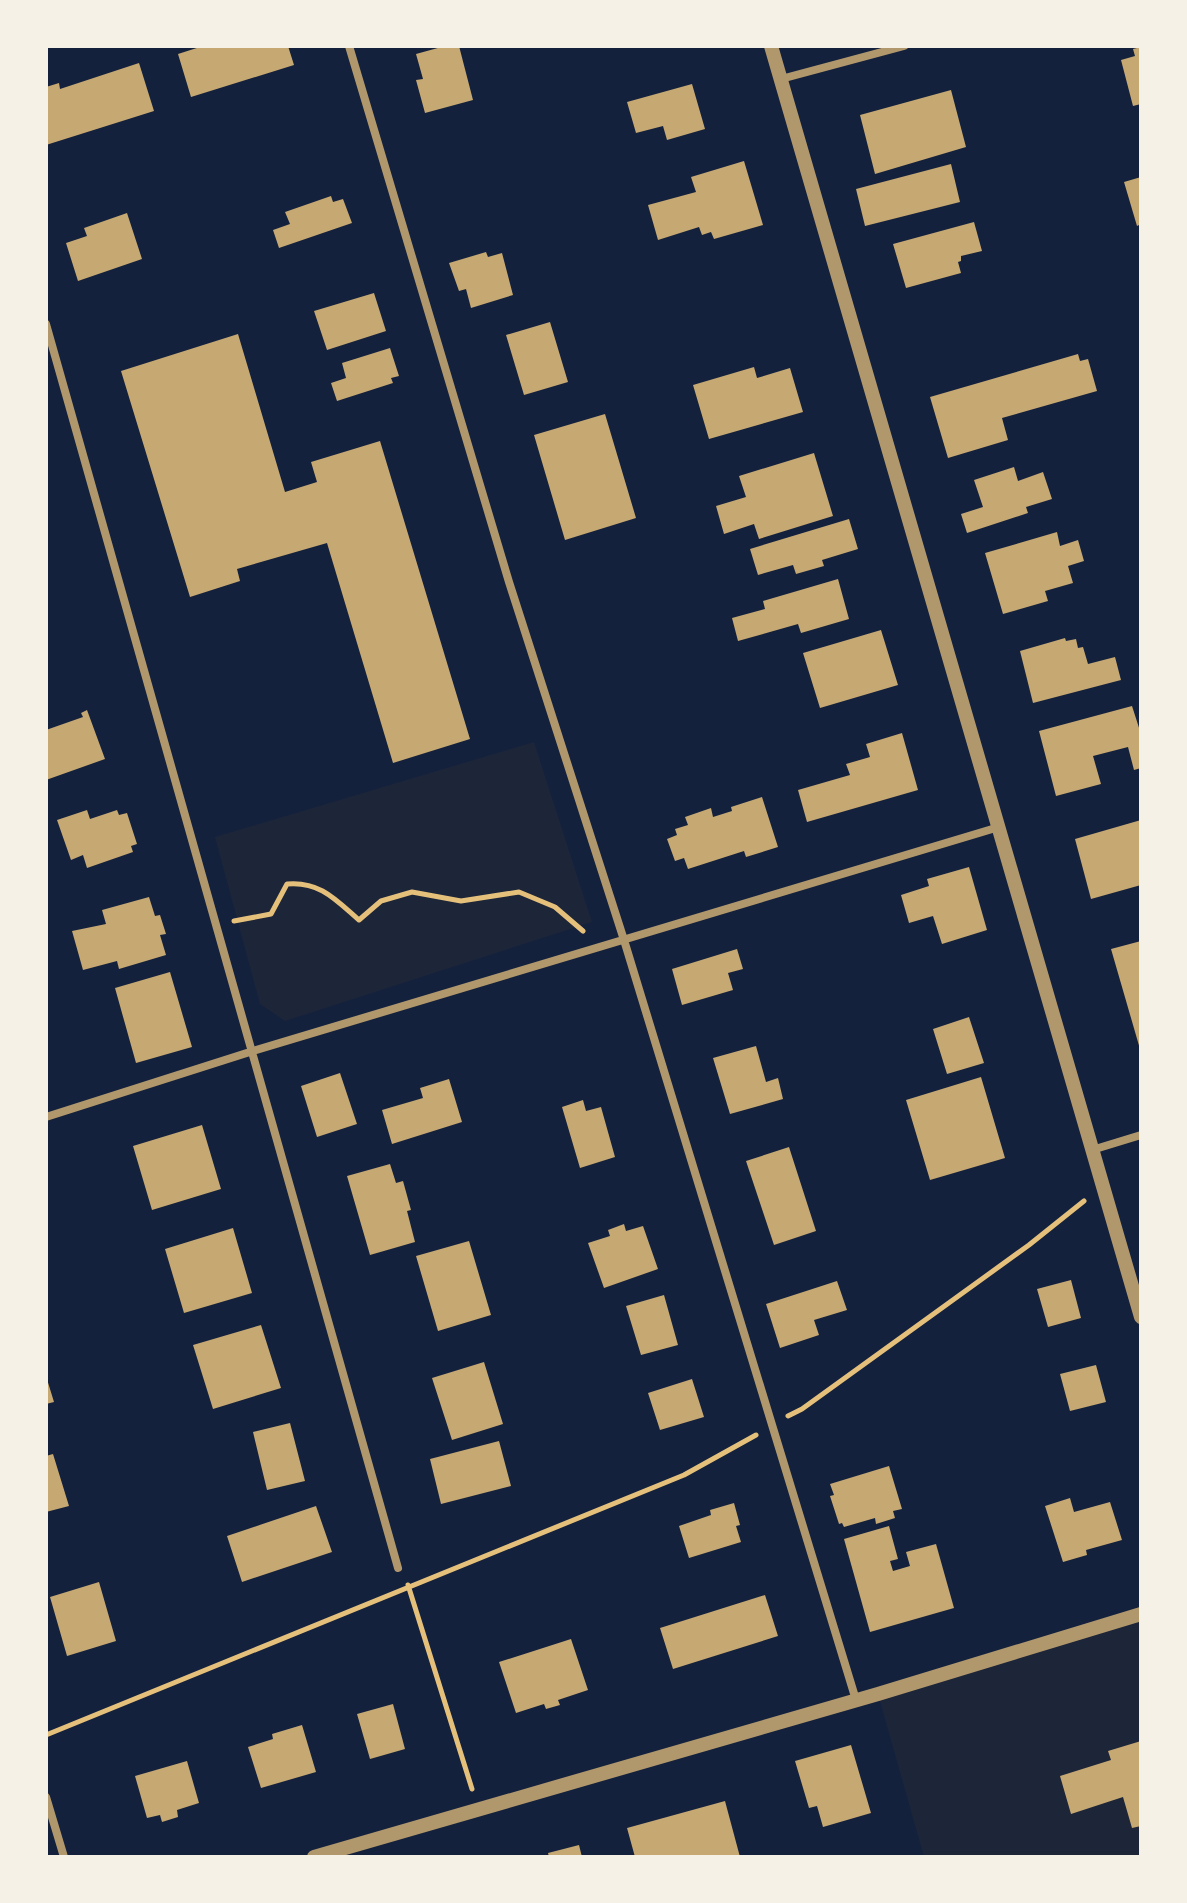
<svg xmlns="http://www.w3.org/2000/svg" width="1187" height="1903" viewBox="0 0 1187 1903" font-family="Karla,sans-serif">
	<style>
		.green { fill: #1d2539 }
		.building { fill: #c6a872 }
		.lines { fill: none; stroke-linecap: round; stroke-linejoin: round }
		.path { stroke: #e5c07b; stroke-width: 5 }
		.minor { stroke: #b1986c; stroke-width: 8 }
		.tertiary { stroke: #b1986c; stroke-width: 14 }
	</style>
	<rect width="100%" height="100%" fill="#14213d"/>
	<path class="green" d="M534,742L592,922L285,1021L260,1004L215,837Z
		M1141,1614V1857H924L878,1694Z"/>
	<path class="building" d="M203,46H288L294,65L191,97L178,54Z
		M445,46H459L473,100L425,113L416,80L423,79L416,54Z
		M1141,47V104L1133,106L1121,60L1135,56L1133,49Z
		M139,63L154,111L46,145V87L59,83L60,89Z
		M692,84L705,129L667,140L663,126L636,133L627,102Z
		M951,90L966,147L875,174L860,115Z
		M744,161L763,225L714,239L711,232L702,235L699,227L658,240L648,205L696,192L691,177Z
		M951,164L960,202L865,226L856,189Z
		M1141,177V224L1137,226L1124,182Z
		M331,196L333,202L343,199L352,223L279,248L273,230L290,224L285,212Z
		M127,213L142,259L78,281L66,243L87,236L84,228Z
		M974,222L982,251L961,256V261L958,262L961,273L906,288L893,244Z
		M486,252L488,257L502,253L513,295L471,308L466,289L459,291L449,263Z
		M374,293L386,331L327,350L314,311Z
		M550,322L568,382L524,395L506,335Z
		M238,334L285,492L317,482L311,462L380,441L470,739L393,763L327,543L237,569L240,581L190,597L121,371Z
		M390,348L399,376L391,378L393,383L337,401L331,383L346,378L342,363Z
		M1078,354L1080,361L1088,359L1097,391L1002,418L1008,440L948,458L930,397Z
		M754,367L757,378L790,368L803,412L709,439L693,385Z
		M605,414L636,518L565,540L534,435Z
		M814,453L833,516L759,539L754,524L724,534L716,506L746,497L739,476Z
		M1014,467L1018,481L1043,472L1052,499L1026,507L1028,513L967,533L961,514L983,507L974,480Z
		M849,519L858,549L822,560L824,566L796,574L793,565L758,575L750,549Z
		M1057,532L1060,546L1078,540L1084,561L1068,566L1073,583L1045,591L1048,601L1003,614L985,553Z
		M838,579L849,619L801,633L798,624L738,641L732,618L765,609L763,601Z
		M881,630L898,685L820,708L803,653Z
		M1065,638L1066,641L1076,639L1078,648L1083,647L1088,664L1115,657L1121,680L1033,703L1020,651Z
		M1132,706L1141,734V768L1134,770L1128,747L1093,756L1101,784L1056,796L1039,731Z
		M87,710L105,759L46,780V730L83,717L81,713Z
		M902,733L918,790L807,822L798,790L850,775L846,764L870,757L866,744Z
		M762,797L778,847L746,857L744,851L688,869L684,858L675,861L667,839L677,835L675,829L688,825L685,817L711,808L713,817L732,811L731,807Z
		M87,810L90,819L117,810L119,815L127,813L137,844L131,846L133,852L87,868L83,855L71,860L57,820Z
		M1141,820V885L1091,899L1075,839Z
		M969,867L987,930L942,944L933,916L909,923L901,895L929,886L927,879Z
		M149,897L155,916L160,915L166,934L160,935L166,955L119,969L117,961L83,970L72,931L106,924L102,910Z
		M1141,941V1049H1140L1111,949Z
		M737,949L743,969L728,973L733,990L682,1005L672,969Z
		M170,972L192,1047L136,1063L115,988Z
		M969,1017L984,1063L947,1074L933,1029Z
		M756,1046L766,1082L778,1078L783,1099L730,1114L713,1058Z
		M340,1073L357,1124L317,1137L301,1086Z
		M981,1077L1005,1158L930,1180L906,1100Z
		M449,1079L462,1122L392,1144L382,1110L423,1098L420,1088Z
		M583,1100L586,1111L601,1107L615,1157L580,1168L562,1107Z
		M202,1125L221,1189L152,1210L133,1146Z
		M789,1147L816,1231L774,1245L746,1161Z
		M390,1164L396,1183L403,1181L411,1210L407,1211L415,1242L370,1255L347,1176Z
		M624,1224L626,1231L643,1226L658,1269L604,1288L588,1243L610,1236L608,1230Z
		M233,1228L252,1293L184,1313L165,1249Z
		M469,1241L491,1315L438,1331L416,1256Z
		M1071,1280L1081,1318L1048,1327L1037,1289Z
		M837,1281L847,1310L814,1320L819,1335L780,1348L766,1304Z
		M664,1295L678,1345L641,1355L626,1306Z
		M261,1325L281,1388L213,1409L193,1345Z
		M484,1362L503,1424L452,1440L432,1378Z
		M1096,1365L1106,1402L1070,1411L1060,1374Z
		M46,1376L54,1402L46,1404Z
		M692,1379L704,1417L660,1430L648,1393Z
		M290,1423L305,1481L267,1490L253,1432Z
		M499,1441L511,1486L441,1504L430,1459Z
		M53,1454L69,1506L46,1512V1456Z
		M889,1466L902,1509L893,1511L895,1518L876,1524L875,1518L844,1527L842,1523L839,1524L830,1496L834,1495L830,1484Z
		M1070,1498L1074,1512L1110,1502L1122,1540L1086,1550L1087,1555L1063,1562L1045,1506Z
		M734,1503L740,1525L736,1526L741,1542L689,1558L679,1526L711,1515L710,1510Z
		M316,1506L332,1552L242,1582L227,1536Z
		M889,1526L898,1559L890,1561L893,1571L910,1566L906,1552L936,1544L954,1608L870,1632L844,1539Z
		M99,1582L116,1641L67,1656L50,1597Z
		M765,1595L778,1636L673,1669L660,1628Z
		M571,1639L588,1690L558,1700L560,1705L546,1709L544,1704L516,1713L499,1662Z
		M393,1704L405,1749L370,1759L357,1714Z
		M302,1725L316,1772L261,1788L248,1747L273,1739L272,1734Z
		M1141,1741V1826L1132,1828L1123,1797L1071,1814L1060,1776L1111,1760L1108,1751Z
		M851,1745L871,1813L823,1827L817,1806L809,1808L795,1761Z
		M187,1761L199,1803L177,1810L178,1817L162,1822L160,1815L147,1818L135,1776Z
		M725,1801L740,1857H635L627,1828Z
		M579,1845L582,1857H549L548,1853Z"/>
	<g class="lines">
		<path class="path" d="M234,921L271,914L287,884C320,881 336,900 359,920L381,901L412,892L461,901L519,892L555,907L583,931
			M788,1416L802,1409L1029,1245L1084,1201
			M408,1585L472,1789
			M46,1735L684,1475L756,1435"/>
		<path class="minor" d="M349,46L509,582L624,940L856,1700
			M781,79L904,46
			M46,324L398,1568
			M46,1117L253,1051L999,827
			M1092,1150L1141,1135
			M46,1797L64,1857"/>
		<path class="tertiary" d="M771,46L1141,1317
			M314,1857L878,1694L1141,1614"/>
	</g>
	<rect width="1187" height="1903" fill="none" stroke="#f6f1e7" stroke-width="96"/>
</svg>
